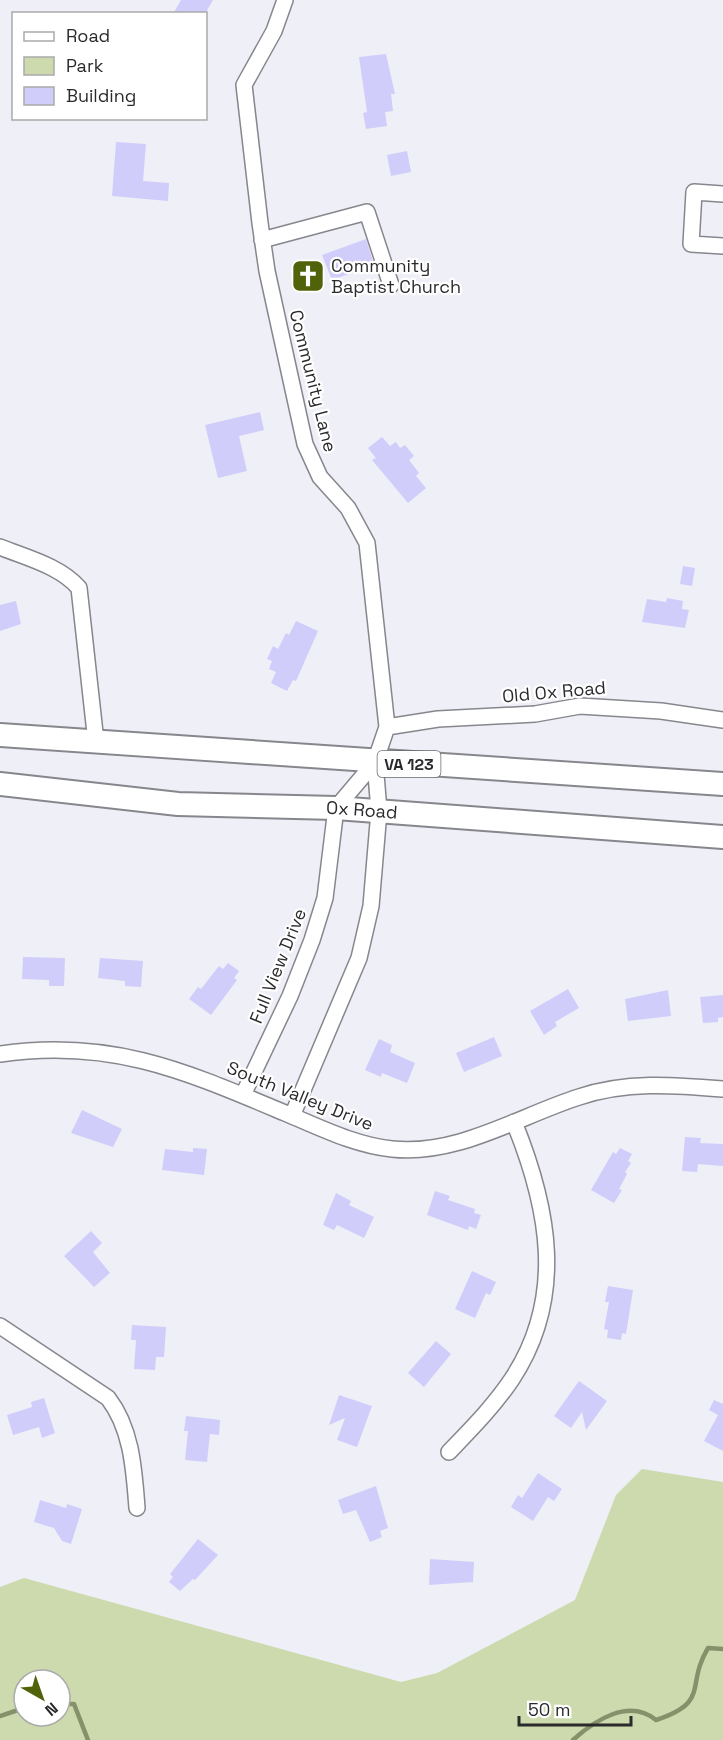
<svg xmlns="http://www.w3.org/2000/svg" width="723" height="1740" viewBox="0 0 723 1740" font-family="'Space Grotesk',sans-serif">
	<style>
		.green { fill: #ccdaad; fill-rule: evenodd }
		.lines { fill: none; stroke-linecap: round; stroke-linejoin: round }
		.stream { stroke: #86916b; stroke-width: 4.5 }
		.building { fill: #d0cdfb }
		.minor-casing { stroke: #86868d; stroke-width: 18 }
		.highway-casing { stroke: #86868d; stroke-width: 26 }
		.minor { stroke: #fff; stroke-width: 15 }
		.highway { stroke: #fff; stroke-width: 22 }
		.labels { text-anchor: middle; stroke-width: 4.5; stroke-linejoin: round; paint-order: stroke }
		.shield { fill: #fff; stroke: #6a6a6c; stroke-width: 1.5 }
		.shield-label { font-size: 16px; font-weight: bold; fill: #2a2a2d }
		.poi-label { font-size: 18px; fill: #2a2a2d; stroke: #fff; text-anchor: start }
		.street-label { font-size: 18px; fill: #2a2a2d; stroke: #fff }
	</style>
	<rect width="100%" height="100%" fill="#efeff7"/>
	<path class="green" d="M642,1469L723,1482V1740H0V1587L24,1578L401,1682L437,1673L575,1600L616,1495ZM24,1680H60V1716H24Z"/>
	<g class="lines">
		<path class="stream" d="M60,1704H74L88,1740
			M0,1716L24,1708
			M573,1740C595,1720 629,1698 656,1720C711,1702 685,1686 708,1648L723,1649"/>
	</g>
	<path class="building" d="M181,0H213L205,14H173Z
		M386,54L395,94H391L393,111L385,112L387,126L366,129L363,113L367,112L359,57Z
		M116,142L146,144L143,181L169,183L168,201L112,196Z
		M407,151L411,172L391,176L387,155Z
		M366,239L374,265L332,280L322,255Z
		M260,412L264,430L239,436L247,471L218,478L205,425Z
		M382,437L390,446L396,442L400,448L405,445L414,456L409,460L419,473L416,476L426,488L408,503L372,460L376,458L368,448Z
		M683,566L695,568L692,586L680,584Z
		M667,598L683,601L682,609L689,610L685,628L642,622L647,599L666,602Z
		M16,601L21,624L0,631V605Z
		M296,621L318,631L296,681L293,680L287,691L271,683L276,672L269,669L272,661L267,659L273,646L278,649L286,633L289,635Z
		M23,957L65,958L64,986H49V980L22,979Z
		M100,958L143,961L141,987L125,986V981L98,978Z
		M228,963L239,971L234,978L237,980L211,1015L189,999L198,987L201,989L219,966L223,969Z
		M568,989L579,1008L555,1022L557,1026L544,1035L530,1011Z
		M668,990L671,1016L628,1021L625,999Z
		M723,995V1017L718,1018V1022L703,1023L700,997Z
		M494,1037L502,1056L464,1072L456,1053Z
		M379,1039L392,1045L390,1052L415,1063L407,1083L382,1073L381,1077L365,1070Z
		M82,1110L122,1129L113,1147L71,1133Z
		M685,1137L701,1138L700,1143L723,1144V1166L698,1164L697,1172L682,1171Z
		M193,1148L207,1149L204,1175L162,1170L165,1149L193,1152Z
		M620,1148L632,1154L628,1161L631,1163L625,1172L627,1174L619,1189L622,1190L614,1203L591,1190L613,1152L616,1154Z
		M435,1191L450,1196L448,1200L475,1209L474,1213L481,1215L476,1229L469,1226L468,1230L427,1215Z
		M336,1193L351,1201L349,1205L374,1217L364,1238L337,1225L334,1230L323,1225Z
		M91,1231L102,1243L93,1252L110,1273L94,1287L64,1256Z
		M472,1271L496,1282L490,1295L486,1293L475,1318L455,1309Z
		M608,1286L633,1290L626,1334L622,1333L621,1340L607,1338L608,1330L604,1329L609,1302H605Z
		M132,1325L166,1327L164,1357H156L155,1370L134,1369L136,1340H131Z
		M436,1341L451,1354L424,1387L408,1373Z
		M579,1381L607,1401L586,1430L582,1412L571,1428L554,1416Z
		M339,1395L372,1406L357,1447L337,1440L345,1418L329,1425Z
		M44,1398L55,1433L42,1438L39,1427L13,1435L7,1415L32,1407L31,1402Z
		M714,1400L723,1404V1451L704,1441L718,1415L709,1410Z
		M186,1416L220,1420L219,1435L210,1434L207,1462L185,1460L188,1431H184Z
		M538,1473L562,1489L554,1501L548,1497L533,1521L511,1507L518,1495L522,1498Z
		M376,1486L388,1528L380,1531L382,1537L370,1542L356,1510L343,1514L338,1500Z
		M40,1500L66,1508L67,1504L82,1509L71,1544L62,1541L54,1528L34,1522Z
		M198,1539L218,1555L195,1580L193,1579L180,1591L169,1582L173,1577L170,1574Z
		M430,1559L474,1562L473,1582L429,1585Z"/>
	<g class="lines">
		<defs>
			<path id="minor" d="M723,194L694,192L691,244L723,246
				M262,240L367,212L391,285
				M0,547C27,558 60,566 79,588L96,742
				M387,727L438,719L535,714L580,706L661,711L723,720
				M0,1054C111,1038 185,1071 285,1113C319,1127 354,1145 392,1149C458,1156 519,1116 579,1097C626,1081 674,1085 723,1089
				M243,1095L290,996L312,940L325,898L336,808L375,762L387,727L367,543L348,508L320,477L305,444L267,271L260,223L244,85L274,31L285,0
				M292,1116L359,958L371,906L379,811L375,762
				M0,1326L108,1398C132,1429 134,1470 137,1508
				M449,1452C471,1429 494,1406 512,1379C566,1297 549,1208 514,1122"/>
			<g id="highway">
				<path d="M0,735L723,784"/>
				<path id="s1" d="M0,784L178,804L336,808L723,837"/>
			</g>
		</defs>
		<use href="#minor" class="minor-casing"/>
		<use href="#highway" class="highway-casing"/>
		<use href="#minor" class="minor"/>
		<use href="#highway" class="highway"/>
	</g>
	<defs>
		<symbol id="church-square" viewBox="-11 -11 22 22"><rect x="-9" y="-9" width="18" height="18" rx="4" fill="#51630a" stroke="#fff"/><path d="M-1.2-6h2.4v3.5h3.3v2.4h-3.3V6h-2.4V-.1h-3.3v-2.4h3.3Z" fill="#fff"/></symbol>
	</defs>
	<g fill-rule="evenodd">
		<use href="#church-square" x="289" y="257" width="38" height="38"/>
	</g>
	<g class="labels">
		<rect class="shield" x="377.5" y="751" width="63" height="26" rx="4.5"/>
		<g class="shield-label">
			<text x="409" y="770">VA 123</text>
		</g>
		<g class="poi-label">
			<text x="331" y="272">Community<tspan x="331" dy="21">Baptist Church</tspan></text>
		</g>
		<g class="street-label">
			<text transform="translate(313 381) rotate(76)" y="6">Community Lane</text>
			<text transform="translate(554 692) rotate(-5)" y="6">Old Ox Road</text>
			<text dy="6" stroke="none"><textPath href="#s1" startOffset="363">Ox Road</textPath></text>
			<text transform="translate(278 966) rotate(-68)" y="6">Full View Drive</text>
			<text transform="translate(300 1096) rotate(22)" y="6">South Valley Drive</text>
		</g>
	</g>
	<rect x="12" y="12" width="195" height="108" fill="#ffffff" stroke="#aaaaab" stroke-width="1.5"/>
	<rect x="24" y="32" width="30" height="9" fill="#ffffff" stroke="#aaaaab" stroke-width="1.5"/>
	<text x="66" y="42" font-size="18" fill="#2a2a2d">Road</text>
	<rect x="24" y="57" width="30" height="18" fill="#ccdaad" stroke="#aaaaab" stroke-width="1.5"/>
	<text x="66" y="72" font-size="18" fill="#2a2a2d">Park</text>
	<rect x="24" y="87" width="30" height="18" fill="#d0cdfb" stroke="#aaaaab" stroke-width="1.5"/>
	<text x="66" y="102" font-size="18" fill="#2a2a2d">Building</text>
	<g transform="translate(42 1698) rotate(140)"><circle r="28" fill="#ffffff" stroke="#aaaaab" stroke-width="1.5"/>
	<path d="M0-4.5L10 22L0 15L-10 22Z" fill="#51630a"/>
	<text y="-9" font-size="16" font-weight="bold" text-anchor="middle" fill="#2a2a2d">N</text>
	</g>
	<path d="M519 1716v9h112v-9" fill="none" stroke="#2a2a2d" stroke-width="3"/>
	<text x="528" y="1716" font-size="18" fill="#2a2a2d" stroke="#ffffff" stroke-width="4.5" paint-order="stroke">50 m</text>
</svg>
